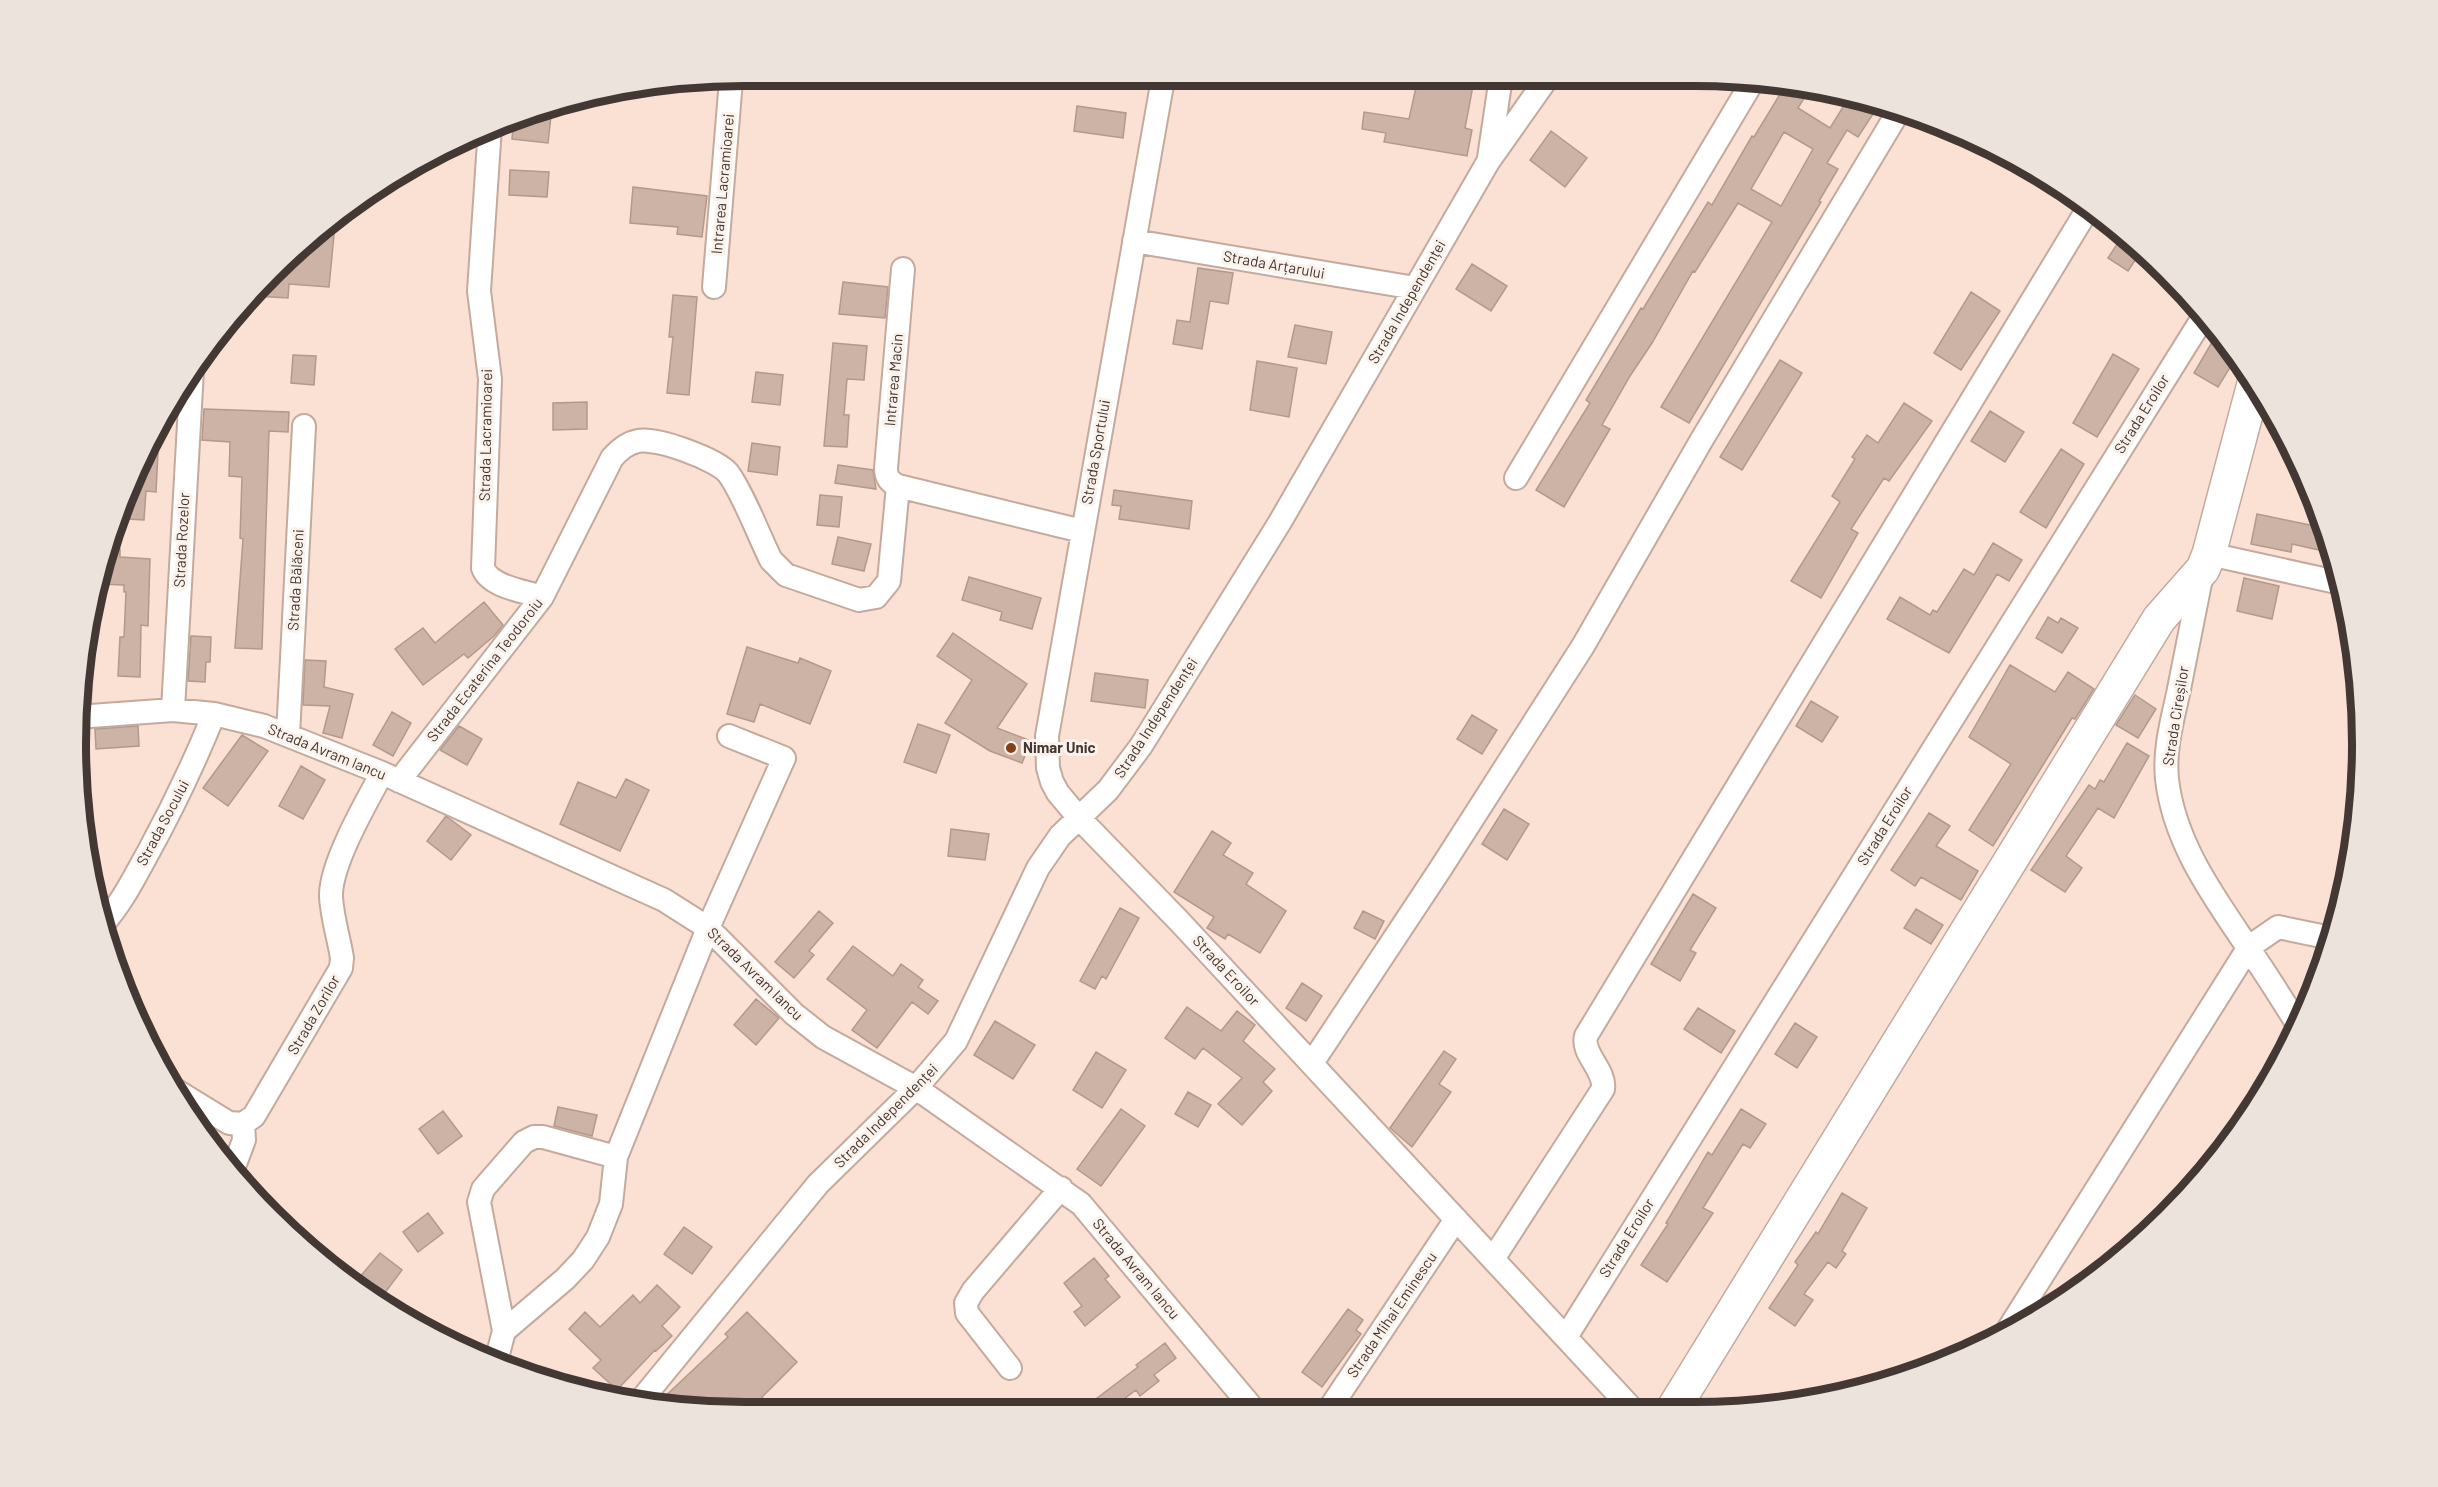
<svg xmlns="http://www.w3.org/2000/svg" width="2438" height="1487" viewBox="0 0 2438 1487" font-family="Barlow,sans-serif">
	<style>
		.building { fill: #cdb3a6; stroke: #b1998c; stroke-width: 1.5; fill-rule: evenodd }
		.lines { fill: none; stroke-linecap: round; stroke-linejoin: round }
		.street-casing { stroke: #c4aa9d; stroke-width: 26 }
		.secondary-casing { stroke: #c4aa9d; stroke-width: 36 }
		.street { stroke: #fff; stroke-width: 22 }
		.secondary { stroke: #fff; stroke-width: 33 }
		.poi-dot { fill: #854114; stroke: #fcf2ec; stroke-width: 2 }
		.labels { text-anchor: middle; stroke-width: 6; stroke-linejoin: round; paint-order: stroke }
		.street-label { font-size: 15px; fill: #433833; stroke: #fcf2ec }
		.poi-label { font-size: 15px; font-weight: bold; fill: #433833; stroke: #fcf2ec; text-anchor: start }
		.rim { fill: none; stroke: #433833; stroke-width: 8 }
	</style>
	<rect width="100%" height="100%" fill="#fbe1d3"/>
	<path class="building" d="M1418,78L1473,86L1465,128L1472,130L1467,156L1384,142L1386,133L1362,129L1364,112L1409,119Z
		M1785,86L1809,90L1798,108L1830,128L1848,99L1873,114L1858,137L1847,130L1827,163L1838,169L1819,201L1821,202L1689,423L1661,407L1772,222L1738,203L1695,272L1693,271L1652,343L1630,376L1602,425L1610,429L1564,507L1536,490L1590,403L1586,400L1641,308L1643,309L1708,202L1712,205L1752,136L1754,137ZM1784,132L1813,149L1781,206L1751,189Z
		M1077,106L1126,113L1123,138L1074,131Z
		M521,114L551,116L548,143L512,139L514,116Z
		M1551,131L1587,158L1565,187L1530,160Z
		M510,170L549,172L547,197L509,195Z
		M633,187L707,196L702,237L677,234L678,227L630,223Z
		M336,214L329,287L289,284L288,298L254,296Z
		M2123,235L2142,250L2128,271L2108,258Z
		M1472,264L1507,286L1491,311L1456,289Z
		M1198,268L1233,273L1228,304L1210,301L1202,349L1173,344L1177,320L1190,322Z
		M843,282L888,287L885,318L839,314Z
		M1971,292L2000,311L1961,370L1934,353Z
		M673,295L697,297L689,395L667,393L673,337H669Z
		M1295,325L1332,332L1326,364L1288,357Z
		M2215,337L2228,344L2237,356L2218,387L2194,373Z
		M833,343L867,346L864,380L847,379L844,415H849L847,447L824,446Z
		M2113,354L2139,369L2097,437L2073,423Z
		M293,355L316,356L314,385L291,383Z
		M1780,360L1802,373L1742,470L1720,457Z
		M1257,361L1297,368L1289,417L1250,410Z
		M756,372L783,375L780,405L752,402Z
		M587,402V429L553,430V403Z
		M1904,403L1932,421L1889,481L1884,478L1851,529L1858,533L1821,598L1791,581L1840,502L1832,496L1855,459L1852,457L1867,435L1878,443Z
		M204,409L289,412L288,432L269,431L262,649L235,648L243,539L240,538L242,477L229,476L230,442L202,440Z
		M1990,411L2024,432L2005,462L1971,441Z
		M752,443L780,447L777,475L748,471Z
		M2061,449L2084,464L2046,528L2020,512Z
		M143,451L158,452L156,492L146,491L144,520L126,519V510L118,509Z
		M838,465L873,470L876,489L835,483Z
		M1114,490L1192,501L1189,529L1119,519L1121,506L1112,505Z
		M820,495L842,497L839,527L817,525Z
		M2257,514L2324,528L2332,553L2292,544L2291,552L2251,544Z
		M838,537L871,544L864,571L832,564Z
		M1993,543L2022,560L2009,581L1997,574L1949,653L1887,619L1900,597L1930,615L1933,610L1937,612L1964,569L1974,575Z
		M106,549H120V557L150,559L148,626L141,625L140,677L118,676L120,637H124L126,592H124V585L98,584Z
		M969,577L1041,598L1032,629L1000,620L1002,612L962,600Z
		M2244,578L2279,586L2272,619L2237,611Z
		M484,602L503,625L494,636L468,658L464,654L423,685L395,649L423,628L435,643Z
		M2048,617L2058,623L2061,618L2078,628L2062,653L2036,638Z
		M953,633L1027,684L997,728L1031,741L1022,763L990,751L945,723L972,680L937,656Z
		M191,636L211,637L210,662H206L205,682L188,681Z
		M747,647L798,663L800,658L831,671L810,724L760,704L754,722L727,714Z
		M305,660L326,661L324,687L353,694L342,738L323,733L330,706L303,705Z
		M2010,665L2055,692L2068,672L2094,689L2075,719L2072,718L1993,846L1969,830L2011,764L1969,737Z
		M1095,673L1148,680L1145,708L1091,701Z
		M2135,695L2156,709L2138,738L2116,725Z
		M1811,701L1838,717L1822,742L1796,726Z
		M392,712L411,723L393,756L373,745Z
		M1472,715L1497,730L1482,754L1457,739Z
		M918,724L950,735L936,773L904,762Z
		M138,726L139,746L96,749L95,729Z
		M459,726L482,739L467,765L440,750Z
		M242,735L268,751L228,806L203,788Z
		M2127,743L2149,756L2114,818L2098,808L2066,856L2082,868L2065,892L2031,870L2089,785L2095,789L2100,780L2104,782Z
		M301,766L325,780L303,819L279,806Z
		M626,779L649,790L620,851L560,824L578,782L616,798Z
		M1504,809L1529,824L1507,860L1482,844Z
		M1929,813L1950,826L1936,846L1978,871L1961,900L1921,877L1915,886L1891,870Z
		M446,816L471,835L451,860L427,841Z
		M951,829L989,834L985,860L948,856Z
		M1212,831L1231,843L1223,855L1253,873L1246,884L1286,911L1260,953L1228,934L1225,939L1207,928L1214,917L1174,892Z
		M1693,894L1716,908L1690,950L1696,953L1680,981L1651,964Z
		M1120,908L1139,918L1106,979L1102,976L1095,989L1080,981Z
		M1916,909L1943,925L1931,944L1904,928Z
		M819,911L833,923L809,951L814,955L794,978L775,962Z
		M1363,911L1384,921L1375,939L1354,928Z
		M853,946L893,976L901,964L923,980L918,987L938,1001L928,1014L912,1002L877,1048L852,1030L867,1010L827,979Z
		M1302,983L1322,996L1306,1021L1286,1008Z
		M756,999L779,1018L756,1045L734,1025Z
		M1187,1007L1221,1031L1237,1011L1255,1025L1243,1041L1275,1069L1263,1082L1272,1091L1242,1125L1218,1104L1242,1078L1203,1048L1195,1059L1165,1038Z
		M1698,1008L1735,1031L1721,1053L1684,1029Z
		M995,1021L1035,1045L1013,1079L974,1055Z
		M1795,1023L1817,1037L1797,1068L1775,1054Z
		M1444,1051L1456,1059L1439,1084L1451,1092L1412,1147L1390,1128Z
		M1096,1052L1126,1070L1102,1108L1073,1090Z
		M1188,1092L1211,1105L1198,1127L1175,1114Z
		M558,1107L597,1115L592,1136L554,1126Z
		M1121,1109L1145,1126L1101,1186L1077,1169Z
		M1741,1109L1766,1124L1750,1148L1743,1144L1703,1208L1713,1213L1667,1282L1641,1265L1668,1224L1666,1223L1708,1152L1712,1155Z
		M443,1111L462,1136L438,1154L419,1129Z
		M1842,1193L1867,1208L1842,1251L1846,1254L1836,1268L1828,1262L1804,1294L1813,1300L1795,1326L1769,1308L1798,1265L1795,1262L1816,1232L1818,1234Z
		M428,1213L443,1233L418,1252L403,1232Z
		M684,1227L712,1247L692,1274L664,1254Z
		M380,1253L402,1270L378,1302L354,1284Z
		M1094,1258L1109,1276L1105,1279L1120,1297L1085,1326L1074,1312L1082,1306L1064,1283Z
		M657,1285L680,1307L662,1326L672,1336L656,1351L655,1350L617,1390L593,1368L601,1360L569,1329L585,1312L600,1327L633,1295L640,1303Z
		M1348,1309L1363,1320L1356,1330L1361,1334L1322,1387L1302,1372Z
		M747,1312L797,1362L762,1397L775,1411H699L659,1402L728,1337L725,1334Z
		M1165,1343L1176,1358L1154,1375L1159,1381L1140,1396L1136,1390L1108,1411H1080L1138,1367L1136,1365Z"/>
	<g class="lines">
		<defs>
			<path id="street" d="M1163,79L1047,736L1048,768L1052,782L1058,793L1079,818L1179,921L1634,1411
				M490,127L479,291L490,379L483,568C490,587 524,591 542,597
				M1489,158L1501,77
				M1134,241L1415,288
				M714,287L731,80
				M1516,478L1754,79
				M898,486C890,482 886,478 886,468L903,269
				M2209,554L2341,583
				M2202,573C2194,613 2186,653 2178,694C2172,721 2164,750 2167,779C2174,843 2214,897 2249,949C2266,974 2282,999 2298,1025
				M173,710L192,370
				M77,717L173,710L214,714L264,726L382,773L664,900L708,928L794,1014L823,1037L916,1088L1081,1204L1255,1411
				M78,717L82,653
				M288,735L304,426
				M399,781L542,597L612,458C619,450 627,443 638,441C656,437 716,459 728,473C743,493 759,536 771,560L786,575L859,600L876,597L889,581L898,486L1082,531
				M102,925C122,903 134,878 149,851C173,807 195,761 214,714
				M1312,1063L1441,868L1583,646L1701,441L1900,109
				M172,1088L229,1123L243,1124L254,1116L341,968L342,958C339,938 331,914 331,894C332,861 366,803 382,773
				M232,1172L244,1140L243,1124
				M1493,1259L1603,1089C1606,1070 1581,1054 1586,1036L2089,207
				M504,1331L479,1202L483,1189L524,1142L534,1137H543L616,1157
				M2006,1333L2249,947L2278,927L2331,938
				M1566,1337L2204,316
				M499,1362L498,1354L504,1331L565,1279L583,1260L598,1237L611,1204L616,1157L708,928L784,758L729,736
				M1010,1368L967,1313L966,1303L973,1291L1061,1188
				M642,1399L818,1184L916,1088L956,1041L1038,868L1060,836L1108,790L1141,746L1280,522L1488,162L1548,77
				M1328,1411L1456,1219"/>
			<path id="secondary" d="M1672,1411L2159,619L2203,569L2209,554L2255,380"/>
		</defs>
		<use href="#street" class="street-casing"/>
		<use href="#secondary" class="secondary-casing"/>
		<use href="#street" class="street"/>
		<use href="#secondary" class="secondary"/>
	</g>
	<circle class="poi-dot" cx="1011" cy="748" r="6"/>
	<g class="labels">
		<g class="street-label">
			<text transform="translate(723 184) rotate(-85)" y="5">Intrarea Lacramioarei</text>
			<text transform="translate(1274 265) rotate(10)" y="5">Strada Arțarului</text>
			<text transform="translate(1407 302) rotate(-60)" y="5">Strada Independenței</text>
			<text transform="translate(894 380) rotate(-85)" y="5">Intrarea Macin</text>
			<text transform="translate(2142 414) rotate(-58)" y="5">Strada Eroilor</text>
			<text transform="translate(486 435) rotate(-89)" y="5">Strada Lacramioarei</text>
			<text transform="translate(1096 452) rotate(-80)" y="5">Strada Sportului</text>
			<text transform="translate(182 540) rotate(-87)" y="5">Strada Rozelor</text>
			<text transform="translate(296 580) rotate(-87)" y="5">Strada Bălăceni</text>
			<text transform="translate(485 670) rotate(-52)" y="5">Strada Ecaterina Teodoroiu</text>
			<text transform="translate(2176 716) rotate(-81)" y="5">Strada Cireșilor</text>
			<text transform="translate(1156 718) rotate(-57)" y="5">Strada Independenței</text>
			<text transform="translate(327 752) rotate(22)" y="5">Strada Avram Iancu</text>
			<text transform="translate(163 823) rotate(-62)" y="5">Strada Socului</text>
			<text transform="translate(1885 826) rotate(-58)" y="5">Strada Eroilor</text>
			<text transform="translate(1226 971) rotate(47)" y="5">Strada Eroilor</text>
			<text transform="translate(755 974) rotate(44)" y="5">Strada Avram Iancu</text>
			<text transform="translate(314 1015) rotate(-60)" y="5">Strada Zorilor</text>
			<text transform="translate(886 1116) rotate(-45)" y="5">Strada Independenței</text>
			<text transform="translate(1627 1238) rotate(-58)" y="5">Strada Eroilor</text>
			<text transform="translate(1136 1269) rotate(50)" y="5">Strada Avram Iancu</text>
			<text transform="translate(1392 1315) rotate(-56)" y="5">Strada Mihai Eminescu</text>
		</g>
		<g class="poi-label">
			<text x="1023" y="753">Nimar Unic</text>
		</g>
	</g>
	<path d="M0 0H2438V1487H0ZM744 86H1694A658 658 0 0 1 2352 744V744A658 658 0 0 1 1694 1402H744A658 658 0 0 1 86 744V744A658 658 0 0 1 744 86Z" fill="#ede3dd" fill-rule="evenodd"/>
	<path class="rim" d="M744 86H1694A658 658 0 0 1 2352 744V744A658 658 0 0 1 1694 1402H744A658 658 0 0 1 86 744V744A658 658 0 0 1 744 86Z"/>
</svg>
